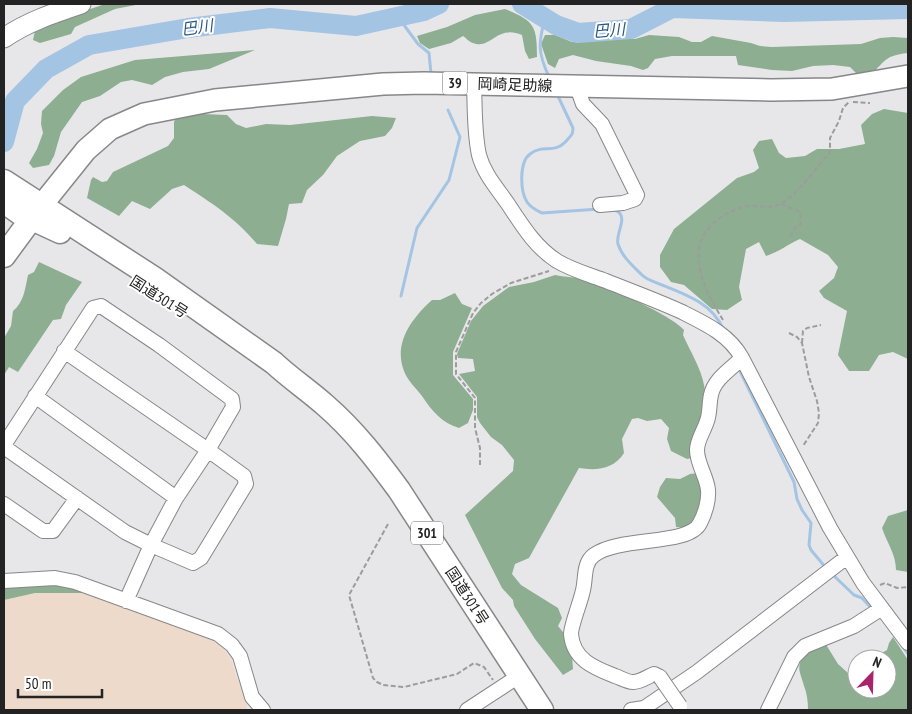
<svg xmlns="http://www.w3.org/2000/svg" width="912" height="714" viewBox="0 0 912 714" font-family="'PT Sans Narrow','Noto Sans JP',sans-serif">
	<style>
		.education { fill: #eedacb }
		.forest { fill: #8dae91 }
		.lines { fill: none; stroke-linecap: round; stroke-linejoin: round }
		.stream { stroke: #a4c4e3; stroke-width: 3 }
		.river { stroke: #a4c4e3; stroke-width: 20 }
		.minor-casing { stroke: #878789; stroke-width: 16 }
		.secondary-casing { stroke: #878789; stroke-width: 21 }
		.primary-casing { stroke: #878789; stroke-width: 24 }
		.trunk-casing { stroke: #878789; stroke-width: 25 }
		.path { stroke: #9c9c9d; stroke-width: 2; stroke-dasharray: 5 2.5; stroke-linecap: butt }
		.minor { stroke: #fff; stroke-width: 14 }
		.secondary { stroke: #fff; stroke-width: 19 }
		.primary { stroke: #fff; stroke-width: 21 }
		.trunk { stroke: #fff; stroke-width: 22 }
		.minor-bridge-casing { stroke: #878789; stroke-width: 16; stroke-linecap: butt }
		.minor-bridge { stroke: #fff; stroke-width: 14 }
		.labels { text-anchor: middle; stroke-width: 4; stroke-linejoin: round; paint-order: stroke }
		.shield { fill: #fff; stroke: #656565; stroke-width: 1 }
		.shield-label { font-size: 14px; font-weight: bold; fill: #232323 }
		.street-label { font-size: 15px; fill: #232323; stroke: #fff }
		.water-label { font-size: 16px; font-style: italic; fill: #295882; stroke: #fff }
	</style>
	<rect width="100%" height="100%" fill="#e7e7ea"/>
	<path class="education" d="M35,593H89L210,638L223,648L232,661L237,678L247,701V710H4V600Z"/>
	<path class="forest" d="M105,4H141L115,9L75,27L71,34L40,43L33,40L35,31L73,15Z
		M505,9C534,21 537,25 537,57L529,59L525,51L522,35C497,24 491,50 473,43C469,42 466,38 463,36L451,43L429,49L420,43L417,36L447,27L475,15Z
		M545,35H555L572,42L590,38L635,39L649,35L679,37L692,42H701L712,36L751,43L760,46L772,47L861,44L880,38L893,37L908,38V53C882,56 886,62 868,77L856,73L850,67L833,65L813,66L792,71L772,70L738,65L736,56H672L655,59L648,68L643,70L631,66L596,61L573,55L559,59L555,68L548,64L541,44Z
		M255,50L209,69L183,72L165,77L152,85L132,80L121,82L100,96L82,102L61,132L54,156L49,165L33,168L29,163L37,149L43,133L41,124L42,111L63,90L81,77L135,60Z
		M884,109L908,113V359L893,352L879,355L869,371H849L838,355L847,311L824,298L819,291L834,278L838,267L828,255L800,239C788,244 779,252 766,256L759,242L746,249L739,287L742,300L727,310L712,309L684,285L671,282L660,267V255L674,229L737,178L754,172L759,168L753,150L759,141L772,139L779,153L786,158L805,156L817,149H839L865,144L861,125L872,114Z
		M178,113L227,115L236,124L246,128L266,124L290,125L372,116L396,118L392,128L385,136L360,141L337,156L323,175L307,190L302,203L289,204L286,219L278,246L257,244C234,217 213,204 184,185L172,189L150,209L132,201L119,216L87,198L91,180L93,177L102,182L107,181L113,172L168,146L174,138V122Z
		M39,262L82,282L66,305L61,319L53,320L18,372L9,367L4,375V338L11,326L13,311C24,302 25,289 28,275L34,272Z
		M555,275C564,277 574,277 582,279C603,285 672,315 684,330L683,335C690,351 701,368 704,385C709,406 697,437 692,458L687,459L671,451L667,439L669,428L661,419L647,421L638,418L632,419L622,439L624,453C614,469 597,471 579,468L529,558L515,564L512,574L521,585L558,608L562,618L558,626L571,642L573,669L563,675L535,639L514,606L513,600L502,588L465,515L513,471L514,460L502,445L491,437L480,423L477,417V397L459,374L475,371L473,359L458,358L457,354L471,321L483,306L509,287L534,282Z
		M455,293L462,304L472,308L453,352V375L473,399V410L468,423L459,428C442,423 432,411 422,396C416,388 407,380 404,371C393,343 412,318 432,300H440Z
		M699,473L704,490L698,516L686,528L676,527L675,518L657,497L660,487L666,478L680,479L690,474Z
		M908,510V572L896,570C896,554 887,543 882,528L888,516Z
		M52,583L72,586L89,593H35L4,600V586Z
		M893,637L908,660V710H808C808,702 807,693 804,686C800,671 794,665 808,653C813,648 818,645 825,643L838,664L848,673L849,679H857V689H887V659H871L887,650L889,643Z"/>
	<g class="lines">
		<path class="stream" d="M398,17L418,44L429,53L431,74
			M545,18C538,44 538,53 549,77
			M557,94L573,128C573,133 572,135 568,139C554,156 544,143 530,154C519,162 520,191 527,202C531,208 536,210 542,213L599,209
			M615,210C630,216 615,233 618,244C622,257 633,266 642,275C647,280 655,282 662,285C685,294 713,304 723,329
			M401,296L417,228L449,180L460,137L448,110
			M738,367L794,482L797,499L802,510L811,523L809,545L811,550L826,568
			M832,574L854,595L862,598L872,609
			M903,647L908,654"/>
		<path class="river" d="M522,4L556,25L578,33L631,29L672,8L784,12L908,9
			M4,142L15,101L46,69L89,45L188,28L270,18L356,26L424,11L439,4"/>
		<defs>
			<path id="minor" d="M474,84C475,108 474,132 479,155C484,174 497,188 508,204C522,225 535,247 557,261C572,270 590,275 606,281C631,291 656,300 680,311C704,323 729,334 742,358L830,528L863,583L908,643
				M577,87L583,104L602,124L637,195L635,199L623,203L600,205
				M35,396L176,498
				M4,445L93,308L101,306L159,345L232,399L233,407L208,450L176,498L151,545L126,601
				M4,447L125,532L151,545L193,563L201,558L246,484L244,476L208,450L64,351
				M4,504L43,531H53L77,498
				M4,581L55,578L75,582L218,634L232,645L240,656L252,697L263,710
				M660,677L654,674C647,677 640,682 633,682C627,682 621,678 615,676C595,668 573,660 571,634C571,625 581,601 583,590C586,579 583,563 594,555C620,536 689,546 700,523C705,514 709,500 708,490C707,477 697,464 697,450C697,440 704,431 707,421C710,414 709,403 711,395C714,379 731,369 742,358
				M644,708L697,672L847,557
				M467,710L519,676
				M631,710L644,708L645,710
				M768,710L794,657L805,646L854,626L882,608"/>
			<path id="secondary" d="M4,38C27,22 54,13 81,4"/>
			<path id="primary" d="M41,206L86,150L110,129L144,114L215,100L383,84L424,83L771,90L832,89L908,76"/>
			<path id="trunk" d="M4,181L154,278L274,363C290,378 308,390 325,405C354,430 377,460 399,490L542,710
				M4,202L21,214L60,232
				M4,256L40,207"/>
		</defs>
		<use href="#minor" class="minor-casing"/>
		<use href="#secondary" class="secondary-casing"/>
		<use href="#primary" class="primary-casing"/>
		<use href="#trunk" class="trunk-casing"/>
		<path class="path" d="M853,102L870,103
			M781,204L800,212L801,224L795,228L790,237
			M723,320C704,289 682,248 717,220C725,214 738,207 748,206C760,205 770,210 782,203C801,191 814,169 830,153V138L839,121L843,108L849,102
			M789,333L797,337L802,343L809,377L817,401L819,413L818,423L803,446
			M802,343L803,331L807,328L821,325
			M480,465V448L475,428V398L456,374V352L473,313L481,303L492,294L511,283L549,271
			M388,524L349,595L373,678L377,682L383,685L404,687L457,674L474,663L484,667L493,680
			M880,585L885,583L897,588L908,587"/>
		<use href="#minor" class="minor"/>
		<use href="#secondary" class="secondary"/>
		<use href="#primary" class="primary"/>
		<use href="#trunk" class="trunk"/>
		<defs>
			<path id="minor-bridge" d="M660,677L680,706"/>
		</defs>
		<use href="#minor-bridge" class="minor-bridge-casing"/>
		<use href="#minor-bridge" class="minor-bridge"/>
	</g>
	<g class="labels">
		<g class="shield">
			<rect x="442.5" y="71.5" width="25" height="23" rx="4"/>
			<rect x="411" y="521.5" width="32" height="23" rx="4"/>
		</g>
		<g class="shield-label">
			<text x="455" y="88">39</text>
			<text x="427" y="538">301</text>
		</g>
		<g class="street-label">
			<text transform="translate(515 85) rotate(2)" y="5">岡崎足助線</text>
			<text transform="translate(159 297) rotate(32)" y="5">国道301号</text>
			<text transform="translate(467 596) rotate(57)" y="5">国道301号</text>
		</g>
		<g class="water-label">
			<text transform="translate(197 27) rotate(-8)" y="6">巴川</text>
			<text transform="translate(609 30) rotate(-5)" y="6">巴川</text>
		</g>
	</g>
	<rect width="912" height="714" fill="none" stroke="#232323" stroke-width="10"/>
	<g transform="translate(872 674) rotate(23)"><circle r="24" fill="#ffffff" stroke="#a7a7a7"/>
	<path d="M0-4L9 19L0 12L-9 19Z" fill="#aa246b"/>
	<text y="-8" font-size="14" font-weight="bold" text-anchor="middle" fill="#232323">N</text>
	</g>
	<path d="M18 689v8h84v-8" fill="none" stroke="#232323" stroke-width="2.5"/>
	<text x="25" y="689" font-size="15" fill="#232323" stroke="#ffffff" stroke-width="4" paint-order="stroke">50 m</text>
</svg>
